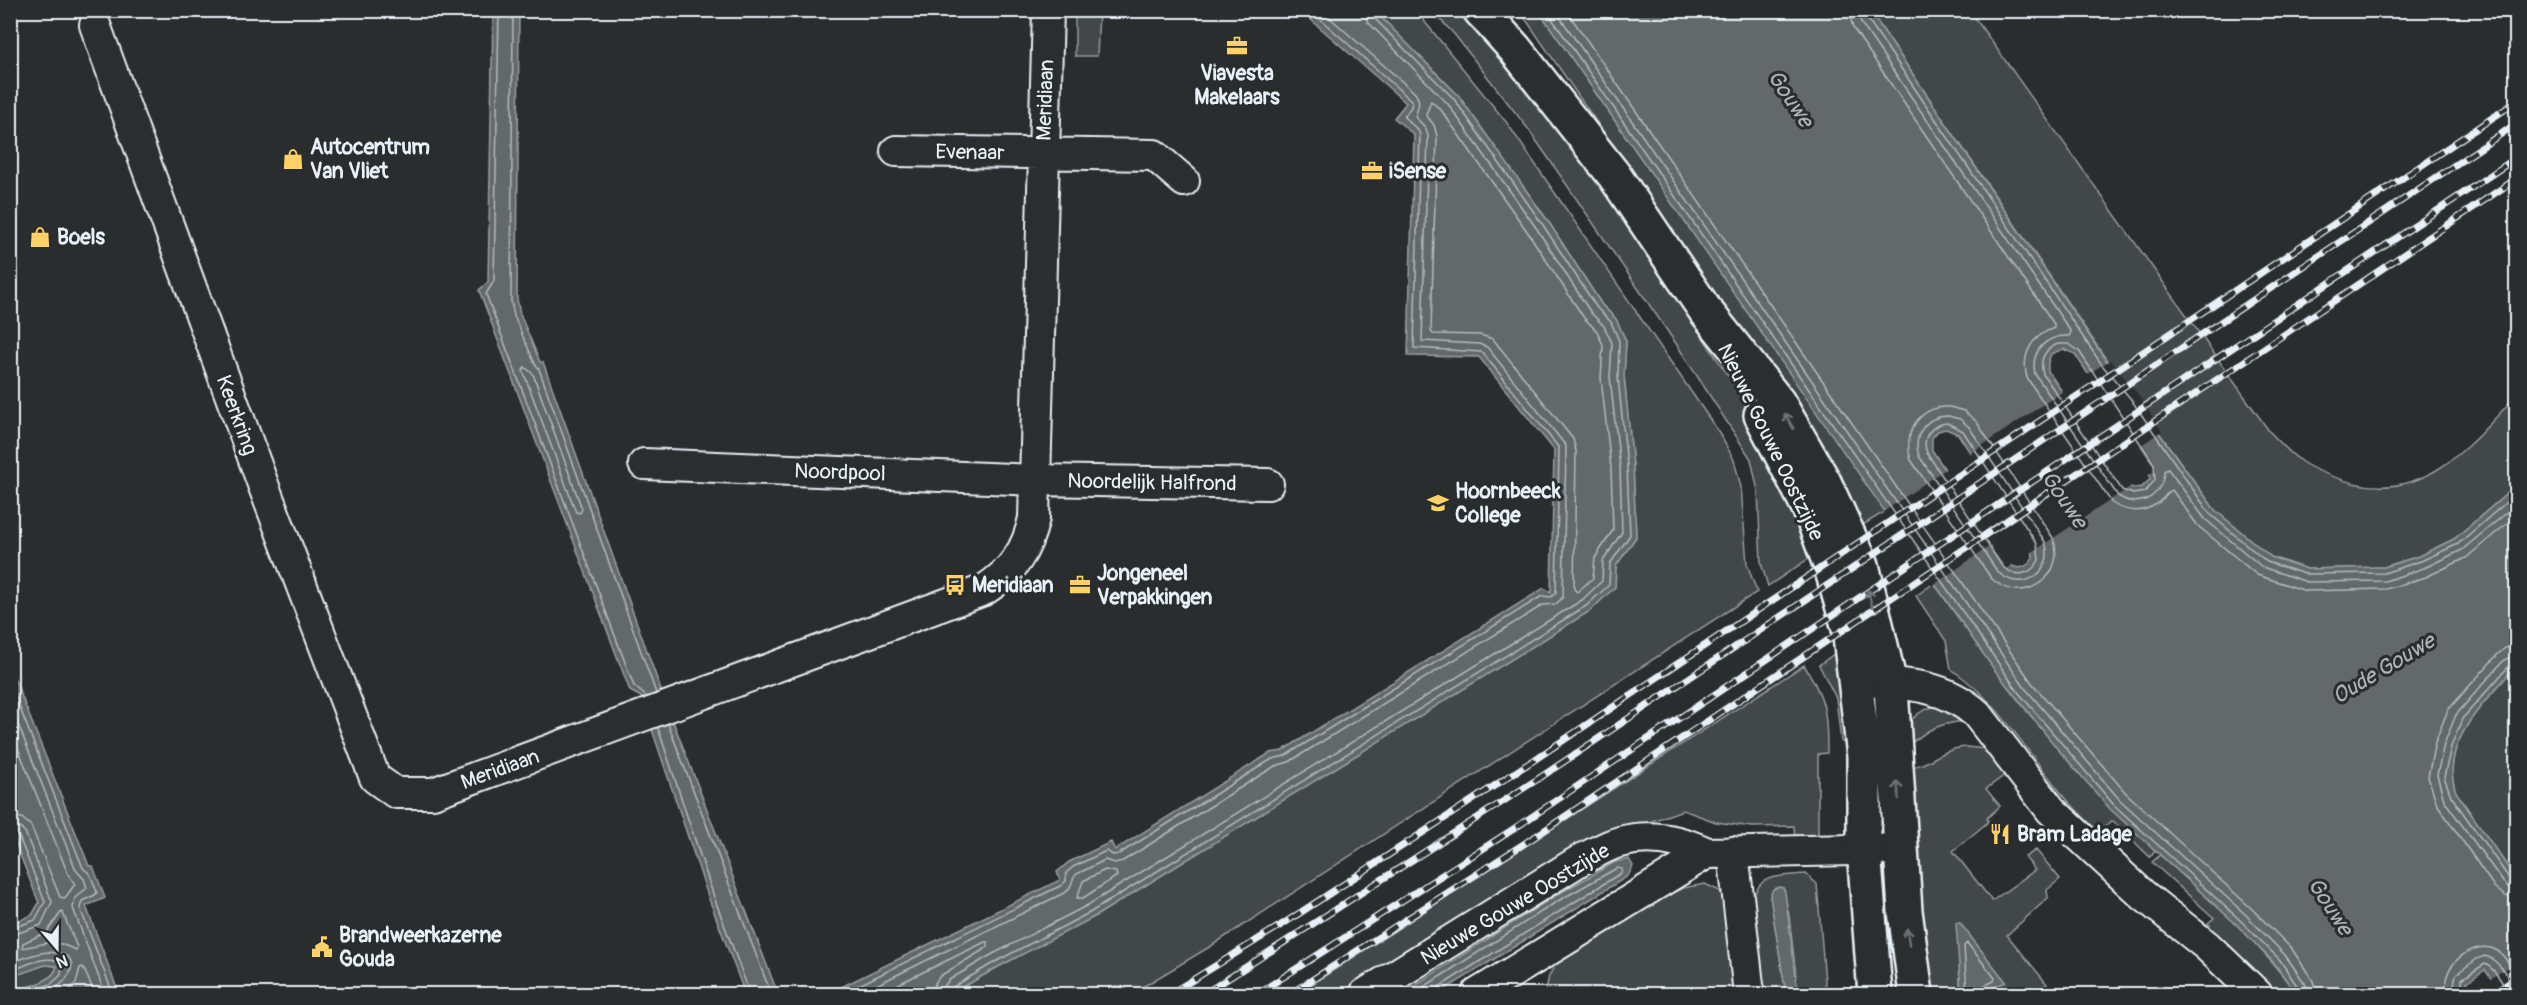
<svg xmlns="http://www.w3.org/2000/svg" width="2527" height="1005" viewBox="0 0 2527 1005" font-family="Pangolin,sans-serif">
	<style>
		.green { fill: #424648; stroke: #959ca0; stroke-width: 1.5 }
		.water { fill: #63686b; stroke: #989fa3; stroke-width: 1.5; fill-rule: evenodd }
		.pier { fill: #2a2d2e }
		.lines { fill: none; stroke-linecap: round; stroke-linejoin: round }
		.shore { stroke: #b3bac0; stroke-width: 1.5 }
		.minor-casing { stroke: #e8f1f8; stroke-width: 34 }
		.secondary-casing { stroke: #e8f1f8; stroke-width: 38 }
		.minor { stroke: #2a2d2e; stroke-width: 30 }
		.secondary { stroke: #2a2d2e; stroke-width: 33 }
		.rail-casing { stroke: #e8f1f8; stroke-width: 7 }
		.rail { stroke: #2a2d2e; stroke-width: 4.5; stroke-dasharray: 14; stroke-linecap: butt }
		.oneway { stroke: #6c7275 }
		.labels { text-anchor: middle; stroke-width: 6; stroke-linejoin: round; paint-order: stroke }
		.poi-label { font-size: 21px; font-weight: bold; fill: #e8f1f8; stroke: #2a2d2e; text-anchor: start }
		.street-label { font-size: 21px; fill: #e8f1f8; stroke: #2a2d2e }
		.water-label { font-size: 22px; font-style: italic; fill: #acb3b9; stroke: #2a2d2e }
	</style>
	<rect width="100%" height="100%" fill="#2a2d2e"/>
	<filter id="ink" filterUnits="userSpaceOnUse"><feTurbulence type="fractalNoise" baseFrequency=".0167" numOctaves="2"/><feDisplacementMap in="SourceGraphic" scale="12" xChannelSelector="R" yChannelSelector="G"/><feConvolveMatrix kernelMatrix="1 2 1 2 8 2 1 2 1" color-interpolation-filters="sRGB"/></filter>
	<g filter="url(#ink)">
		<path class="green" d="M1075,11H1099L1097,56H1075Z
			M1375,11H1416L1507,123L1718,431L1734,460L1741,487L1747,564L1757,592L1211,946L1131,994H951L998,967L1094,917L1590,611L1615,587L1616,566L1636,537L1633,466L1624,376L1626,341L1616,319L1602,305L1548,221L1458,95Z
			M1432,11H1472L1603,188L1742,396L1778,462L1817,553L1768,586L1761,563L1758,491L1751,459L1677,345L1529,130L1454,34Z
			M1520,11H1539L1886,511L1858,528L1772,377Z
			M1870,11H1970L2269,431C2279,441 2290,454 2302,462C2317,472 2336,478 2353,483C2428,501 2470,444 2516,396V486L2454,539L2419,556L2384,567L2307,569L2271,557L2215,510L2108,362Z
			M1934,583C2001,681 2068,771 2155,850L2150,857L2113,821L2099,830L2093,827C2077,811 2061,794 2047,775C2016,736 1994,698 1951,669L1946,641L1916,596Z
			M1845,646L1849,747L1841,741L1836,698L1819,665Z
			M1804,665C1826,700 1827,712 1827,753L1818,754V836L1795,839L1794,826L1752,827L1716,822L1683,810L1609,836L1355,994H1297Z
			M2516,666V879L2456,792C2438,743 2487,700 2516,666Z
			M1937,706L1966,721C1952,722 1941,724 1928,731C1918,737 1915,743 1903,745C1906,722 1914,711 1937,706Z
			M1965,747L1988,749L2009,772L1986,789L2000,806L1987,818L1988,822L1953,851L1992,901L2035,870L2025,857L2036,850L2060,879L2047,890L2048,898L2007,935L2047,984L2032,994H1977L2006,982L1957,924L1961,994H1930L1904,768C1930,767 1937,750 1965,747Z
			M2160,855C2208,898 2259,940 2296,994H2271L2250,966L2209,927L2210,925L2207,924L2214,918L2152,862Z
			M1806,874L1817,884L1826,994H1798L1789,915L1783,888L1770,896L1786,994H1766C1760,966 1738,901 1764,881C1773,875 1795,875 1806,874Z
			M1705,884L1720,891L1729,909L1735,994H1545L1549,976L1558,960L1664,897L1683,888Z
			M45,965L57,966C54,983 25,987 11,992L10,977Z"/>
		<path class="water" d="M493,11H519L517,299L520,314L540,362H543L661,690L778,994H745L709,899L641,697L630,691L479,290L488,282Z
			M1301,11H1375L1458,95L1548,221L1602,305L1616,319L1626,341L1624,376L1633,466L1636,537L1616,566L1615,587L1590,611L1094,917L998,967L951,994H827L1060,880L1057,872L1069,862L1111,842L1115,850L1270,753L1282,751L1544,588L1551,592L1554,450L1479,357L1408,356L1414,135L1394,118L1406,103Z
			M1539,11H1870L2107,362L2215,510L2271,557L2307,569L2384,567L2419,556L2454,539L2516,486V666C2487,700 2438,743 2456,792L2516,879V994H2502L2485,970L2467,982L2475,994H2296L2275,964L2237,925L2110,809L2056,747L1993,668ZM2063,349L2075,354L2149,467L2150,479L2142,487L2134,488L2127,486L2048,371V362L2051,354ZM1946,429L1958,434L2032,547L2033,558C2027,569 2016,571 2007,562L1932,450V438L1938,431Z
			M10,667L89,866H93L105,898L86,906L119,994H11V992C24,988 54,983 57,966L45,965L11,977V924L32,915L39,903L11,832Z
			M1629,859L1633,866L1628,876L1438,994H1401L1555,896L1615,862Z
			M1779,887L1783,888L1785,892L1798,994H1786L1770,896L1773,889Z
			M1956,923H1960L2006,982L1977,994H1961Z"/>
		<path class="pier" d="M2110,360L2137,393L2162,431L2140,446L2156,470L2148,475L2146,468L2085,376Z
			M2065,390L2129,483L2133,485L2031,553L1968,455Z
			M1947,468L2013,564L2006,569L1990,546L1932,586L1883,512Z
			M2516,961V991L2511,994H2498L2489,980Z"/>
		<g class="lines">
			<path class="shore" d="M499,10L494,281L486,294L634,686L647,697
				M513,10L511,301L514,316L535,364L539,369L656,693
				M1546,10L2019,693L2114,805L2241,921L2280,960L2299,989L2300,994
				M1555,10L2025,688L2120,800L2246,915L2285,955L2306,985L2308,994
				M1566,10L2032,683L2126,793L2252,909L2292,949L2313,981L2317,994
				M1849,10L1853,28L2054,324V328C2031,336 2021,355 2027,378L2112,503C2133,517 2156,511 2169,491L2172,490L2198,526L2257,575L2306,591L2386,589L2426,577L2466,558L2516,516
				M1858,10L1861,23L2071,332L2069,336C2047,335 2030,350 2035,374L2118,496C2140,510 2163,496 2164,471L2168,469L2205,519L2262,567L2307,582L2385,581L2424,568L2462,550L2516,505
				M1865,10L1867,18L2102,365L2130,398L2210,514L2267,562L2305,574L2384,573L2421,561L2458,544L2516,494
				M1431,101L1441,110L1529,234L1584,318L1597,331L1603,345L1601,378L1611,468L1613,530L1595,558L1593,578L1577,592L1574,589L1576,451L1573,439L1493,339L1480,335L1433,334L1431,331L1437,136L1434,125L1426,115Z
				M2058,344H2069L2079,351L2154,464L2155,480L2145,492L2133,494L2122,490L2043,374C2039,360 2044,349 2058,344Z
				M525,367L533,374L582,509L580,513L576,512L523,371Z
				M1950,407L1964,411L1976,421L2053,538C2068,577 2021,608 1991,578L1911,460C1902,432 1920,405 1950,407Z
				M1948,416L1960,419L1969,427L2045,542C2056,573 2020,595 1997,571L1919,456C1912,435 1926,416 1948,416Z
				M1947,423L1963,431L2037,544L2039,560C2031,576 2015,578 2002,566L1927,453C1921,438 1931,424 1947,423Z
				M2516,646L2505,648L2498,654L2448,710L2435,742L2428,777L2437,804L2495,888L2505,896L2516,898
				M2516,655L2504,660L2456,715L2444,744L2437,775L2444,800L2503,882L2509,888L2516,889
				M2516,663L2510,665L2462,719L2451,747L2444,777L2451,796L2509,878L2516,881
				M10,683L83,868L90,874L97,892L95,895L82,901L80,908L113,994
				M10,704L76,870L84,879L87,888L75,898L73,908L105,994
				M668,724L771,994
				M10,728L68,874L75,884L65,898L60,897L31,826L22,818L10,816
				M658,728L714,897L750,994
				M10,825L19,827L25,832L52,902L41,925L10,936
				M10,833L19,837L45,902L35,920L10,929
				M1105,870L1116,872L1117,876L1083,898H1077L1083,881Z
				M62,911L77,947L76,950L61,944L47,943L22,948L23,943L47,932Z
				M10,963C25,958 41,950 57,953C87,957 65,988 45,994
				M10,971C25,966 49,952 62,964L61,975L51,984L23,994
				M65,994L76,983L80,968L83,967L95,994
				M841,994L1062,885L1066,881V873L1073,867L1106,851L1113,855L1119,854L1272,759L1285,756L1542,596L1551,597L1556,593L1559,448L1482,352L1414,348L1420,135L1418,130L1404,117L1411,107L1412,101L1310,10
				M858,994L1066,892C1073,887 1071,878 1077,874L1105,860L1114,863L1123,861L1275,766L1289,762L1543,605L1556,604L1563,597L1566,446L1487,347L1479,344L1422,341L1428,135L1425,127L1415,117C1418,107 1422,101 1414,92L1321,10
				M878,994L985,942H988V947L940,976L935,983L933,994
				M942,994L944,986L949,980L991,955L1088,905L1582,600L1602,581L1603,561L1622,532L1620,467L1610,377L1612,343L1604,326L1591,313L1537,229L1448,104L1368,22L1364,10
				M949,994L953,987L995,962L1091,912L1586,606L1609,585L1610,564L1630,535L1627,466L1618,377L1619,341L1611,322L1597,308L1543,225L1454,99L1373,17L1372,10
				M1413,994L1558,901L1617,868L1622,869L1621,873L1439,987L1436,994
				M1967,994L1964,946L1967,943L1995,978L1994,981L1979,988L1977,994
				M2448,994C2436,969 2473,938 2496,950C2505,955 2511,967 2516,976
				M2459,994L2454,984L2456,974L2477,959L2485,956C2498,959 2513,981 2514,994
				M2468,994L2462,985V979L2485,964C2494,968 2505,984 2506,994"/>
			<defs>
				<path id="minor" d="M95,25L264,487L375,778L396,793H433L984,590C1012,572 1027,551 1034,518L1048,10
					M896,151L1154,155L1184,181
					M644,464L1036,480L1268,484
					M1867,681C1909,684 1945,685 1977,714L2051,810L2143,895L2207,946L2257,994
					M1733,852L1749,994
					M1365,994L1582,859C1594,854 1607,845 1620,842C1650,834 1680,840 1707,853
					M1477,994L1707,853L1901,849"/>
				<path id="secondary" d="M1480,10L1515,49L1614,175L1705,310L1778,402L1824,482L1862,565L1891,688L1905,911L1916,994
					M1761,415L1809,508L1830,564L1849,628L1864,756V849L1875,994"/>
			</defs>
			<use href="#minor" class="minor-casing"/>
			<use href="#secondary" class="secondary-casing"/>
			<use href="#minor" class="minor"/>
			<use href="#secondary" class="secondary"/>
			<defs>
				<path id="rail" d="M1170,994L1286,922L1534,760L2516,102
					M1204,994L1541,777L2516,124
					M1257,994L1512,830L2516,158
					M1290,994L1533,838L2516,179
					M2493,994L2516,978"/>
			</defs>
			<use href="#rail" class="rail-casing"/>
			<use href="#rail" class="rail"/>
		</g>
		<defs><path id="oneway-shaft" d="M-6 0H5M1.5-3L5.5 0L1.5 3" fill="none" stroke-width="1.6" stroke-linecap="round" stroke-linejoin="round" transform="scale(1.5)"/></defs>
		<g class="oneway">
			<use href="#oneway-shaft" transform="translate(1789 421) rotate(-120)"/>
			<use href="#oneway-shaft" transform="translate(1870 598) rotate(-104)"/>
			<use href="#oneway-shaft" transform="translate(1898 790) rotate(-94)"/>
			<use href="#oneway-shaft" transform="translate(1908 937) rotate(-98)"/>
		</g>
	</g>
	<defs>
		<symbol id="office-bare" viewBox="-9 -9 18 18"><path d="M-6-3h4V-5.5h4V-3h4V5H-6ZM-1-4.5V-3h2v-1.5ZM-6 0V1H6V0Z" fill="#ffd166" stroke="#2a2d2e" stroke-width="2.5" paint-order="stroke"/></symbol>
		<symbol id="shop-bare" viewBox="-9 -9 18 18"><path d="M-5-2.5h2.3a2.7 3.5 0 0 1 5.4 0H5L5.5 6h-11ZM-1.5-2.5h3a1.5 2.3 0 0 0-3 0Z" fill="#ffd166" stroke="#2a2d2e" stroke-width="2.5" paint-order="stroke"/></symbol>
		<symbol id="university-bare" viewBox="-9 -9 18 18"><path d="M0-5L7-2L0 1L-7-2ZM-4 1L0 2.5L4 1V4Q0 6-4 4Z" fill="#ffd166" stroke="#2a2d2e" stroke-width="2.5" paint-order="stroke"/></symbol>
		<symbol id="bus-bare" viewBox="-9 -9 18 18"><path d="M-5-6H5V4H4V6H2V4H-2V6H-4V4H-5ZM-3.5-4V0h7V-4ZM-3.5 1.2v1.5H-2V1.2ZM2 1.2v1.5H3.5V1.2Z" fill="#ffd166" stroke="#2a2d2e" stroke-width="2.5" paint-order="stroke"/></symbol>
		<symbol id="restaurant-bare" viewBox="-9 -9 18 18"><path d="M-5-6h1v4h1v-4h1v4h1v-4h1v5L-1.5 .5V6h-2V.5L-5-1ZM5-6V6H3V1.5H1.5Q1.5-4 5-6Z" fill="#ffd166" stroke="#2a2d2e" stroke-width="2.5" paint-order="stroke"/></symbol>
		<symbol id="civic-bare" viewBox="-9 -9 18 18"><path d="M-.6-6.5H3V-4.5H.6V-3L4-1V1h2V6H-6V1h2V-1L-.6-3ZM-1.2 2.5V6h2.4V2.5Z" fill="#ffd166" stroke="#2a2d2e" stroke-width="2.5" paint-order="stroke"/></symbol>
	</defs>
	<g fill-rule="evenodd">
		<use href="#office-bare" x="1222" y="31" width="30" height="30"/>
		<use href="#shop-bare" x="278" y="144" width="30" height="30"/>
		<use href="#office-bare" x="1357" y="156" width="30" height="30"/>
		<use href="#shop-bare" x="25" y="222" width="30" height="30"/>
		<use href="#university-bare" x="1423" y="488" width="30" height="30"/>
		<use href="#bus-bare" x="940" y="570" width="30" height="30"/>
		<use href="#office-bare" x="1065" y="570" width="30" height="30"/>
		<use href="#restaurant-bare" x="1985" y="819" width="30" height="30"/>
		<use href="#civic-bare" x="307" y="932" width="30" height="30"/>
	</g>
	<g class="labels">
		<g class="poi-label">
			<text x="1237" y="80" text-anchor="middle">Viavesta<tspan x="1237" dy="24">Makelaars</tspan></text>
			<text x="310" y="154">Autocentrum<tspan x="310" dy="24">Van Vliet</tspan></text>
			<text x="1389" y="178">iSense</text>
			<text x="57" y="244">Boels</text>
			<text x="1455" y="498">Hoornbeeck<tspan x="1455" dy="24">College</tspan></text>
			<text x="1097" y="580">Jongeneel<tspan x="1097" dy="24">Verpakkingen</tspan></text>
			<text x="972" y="592">Meridiaan</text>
			<text x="2017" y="841">Bram Ladage</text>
			<text x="339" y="942">Brandweerkazerne<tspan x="339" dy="24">Gouda</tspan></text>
		</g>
		<g class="street-label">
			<text transform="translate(1045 100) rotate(-88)" y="7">Meridiaan</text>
			<text transform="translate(970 152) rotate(1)" y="7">Evenaar</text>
			<text transform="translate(237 415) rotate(70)" y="7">Keerkring</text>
			<text transform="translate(1771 442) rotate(64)" y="7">Nieuwe Gouwe Oostzijde</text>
			<text transform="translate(840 472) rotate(2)" y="7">Noordpool</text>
			<text transform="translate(1152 482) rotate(1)" y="7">Noordelijk Halfrond</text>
			<text transform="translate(500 769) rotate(-20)" y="7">Meridiaan</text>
			<text transform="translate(1515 904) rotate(-31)" y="7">Nieuwe Gouwe Oostzijde</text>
		</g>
		<g class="water-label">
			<text transform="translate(1791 98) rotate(56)" y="8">Gouwe</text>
			<text transform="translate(2065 499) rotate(56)" y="8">Gouwe</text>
			<text transform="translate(2383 668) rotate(-31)" y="8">Oude Gouwe</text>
			<text transform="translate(2331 906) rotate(57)" y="8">Gouwe</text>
		</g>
	</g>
	<rect width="2527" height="1005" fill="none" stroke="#2a2d2e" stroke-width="36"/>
	<rect x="18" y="18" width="2491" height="969" fill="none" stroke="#e8f1f8" stroke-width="2" filter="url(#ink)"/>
	<g transform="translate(57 948) rotate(160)" stroke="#2a2d2e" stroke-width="4.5" paint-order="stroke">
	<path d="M0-4.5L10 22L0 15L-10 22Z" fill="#e8f1f8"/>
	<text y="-9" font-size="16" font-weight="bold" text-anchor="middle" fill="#e8f1f8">N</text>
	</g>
</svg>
